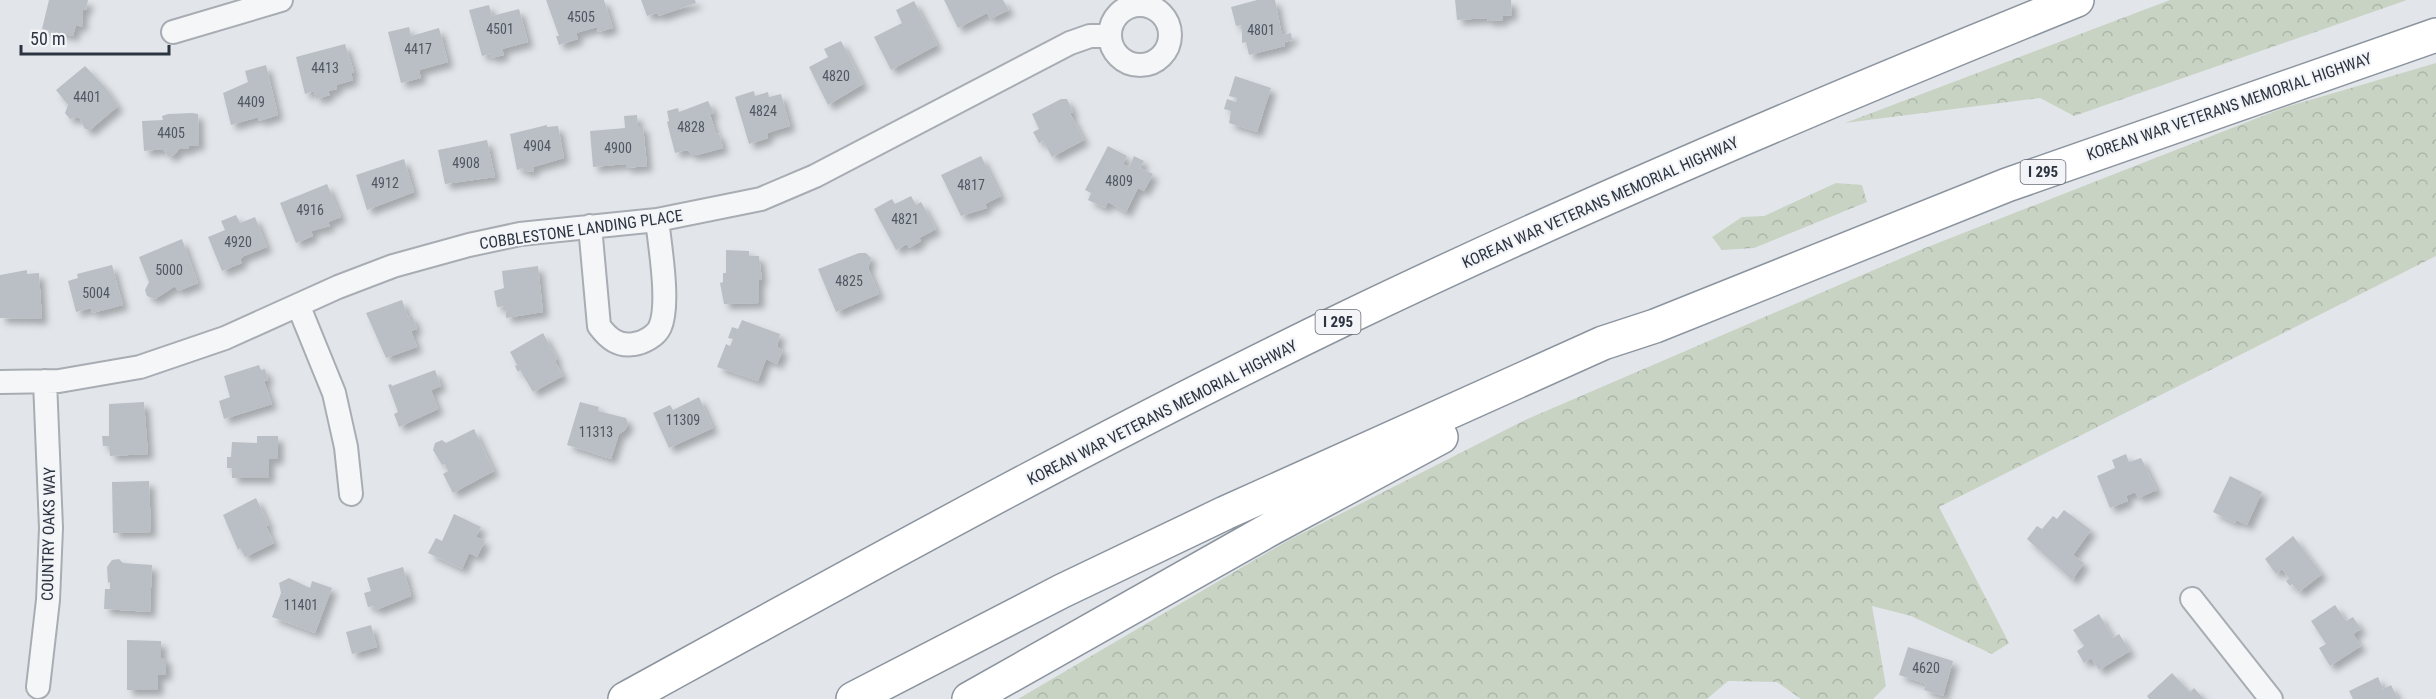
<svg xmlns="http://www.w3.org/2000/svg" width="2436" height="699" viewBox="0 0 2436 699" font-family="'Roboto Condensed',sans-serif">
	<style>
		.forest { fill: url(#forest-crowns) }
		.building { fill: #babfc6; filter: url(#shadow) }
		.lines { fill: none; stroke-linecap: round; stroke-linejoin: round }
		.street-casing { stroke: #a8adb4; stroke-width: 26 }
		.highway-casing { stroke: #8b949f; stroke-width: 36 }
		.street { stroke: #f5f6f8; stroke-width: 22 }
		.highway { stroke: #fff; stroke-width: 33 }
		.labels { text-anchor: middle; stroke-width: 4.5; stroke-linejoin: round; paint-order: stroke }
		.number-label { font-size: 14px; fill: #505762 }
		.shield { fill: #f2f4f7; stroke: #676e78; stroke-width: 1.5 }
		.shield-label { font-size: 15px; font-weight: bold; fill: #2c3441 }
		.street-label { font-size: 16px; fill: #2c3441; stroke: #f2f4f7 }
	</style>
	<defs>
		<pattern id="forest-crowns" width="20" height="18" patternUnits="userSpaceOnUse" patternTransform="scale(1.5)"><rect width="20" height="18" fill="#c9d3c4"/><path d="M2 6a3 3 0 1 1 6 0M12 15a3 3 0 1 1 6 0" fill="none" stroke="#adb6aa"/></pattern>
		<filter id="shadow"><feDropShadow dx="5.5" dy="5.5" stdDeviation="3" flood-color="#0004"/></filter>
	</defs>
	<rect width="100%" height="100%" fill="#e2e6ea"/>
	<path class="forest" d="M2170,0H2407L2074,116L2040,98L1845,123Z
		M2436,63V256L1939,507L2009,643L1992,654L1911,616L1872,606L1886,686L1873,699H1801L1777,682L1728,681L1707,699H1018L1287,541L1525,420L1925,248L2283,108Z
		M1836,183L1862,185L1867,202L1754,248L1722,250L1712,237L1742,217L1764,216Z"/>
	<path class="building" d="M49,0H88L86,10L83,9L82,27L76,25L73,36L42,29Z
		M546,0H604L613,28L598,32L597,27L576,33L578,39L559,45L556,36H559Z
		M641,0H695L696,3L659,16L657,13L647,16Z
		M944,0H1003L1009,10L990,19L987,13L958,28Z
		M1257,0H1275L1282,35L1291,33L1292,40L1284,42L1285,46L1249,55L1246,42L1242,43V25L1236,26L1231,7Z
		M1455,0H1511L1512,15L1503,16V20L1488,21L1487,18L1457,20Z
		M914,1L937,45L891,70L874,37L902,23L896,10Z
		M489,5L492,16L519,9L528,42L502,49L504,55L491,58L490,54L482,56L469,10Z
		M409,27L411,36L439,28L448,62L419,70L421,78L401,83L388,32Z
		M841,41L863,84L828,105L809,67L828,57L824,49Z
		M345,44L354,72L351,73L353,80L336,85L337,89L328,91L330,95L316,99L314,91L305,94L296,57Z
		M266,65L278,115L259,121L258,117L231,125L223,93L248,82L245,71Z
		M85,66L105,87L118,106L90,130L85,129L79,117L70,119L65,113L68,105L56,90Z
		M1235,76L1271,88L1257,132L1229,123L1231,111L1224,109L1227,99L1236,102L1237,98L1229,96Z
		M754,91L755,96L768,92L769,97L781,94L790,126L767,133L768,138L749,144L735,97Z
		M1061,99H1067L1073,112L1070,113L1084,140L1052,157L1043,141L1039,143L1033,132L1039,129L1032,114Z
		M708,101L714,113L710,114L716,134L719,133L723,148L701,154L692,155L687,150L675,153L667,122L669,121L667,111L678,108L679,112Z
		M192,113L198,114L199,145L189,146V149H179L174,155L168,156L163,149L144,151L142,121L163,120L162,116L168,114Z
		M637,115L638,126H643L647,166L626,168V164L593,167L590,131L625,128L624,116Z
		M547,125V127L558,126L564,158L533,167L534,171L524,172L523,168L517,170L510,134Z
		M487,140L495,177L445,184L438,150Z
		M1108,146L1127,156L1123,164L1129,167L1134,156L1144,161L1140,168L1153,174L1144,191L1138,188L1126,212L1108,202L1105,208L1088,200L1091,193L1085,190Z
		M981,156L1001,196L985,204L987,208L961,216L941,175Z
		M404,159L414,192L367,210L356,175Z
		M327,184L341,217L328,222L330,226L311,231L313,236L296,243L280,203Z
		M911,196L916,205L921,202L936,229L919,238L921,241L909,248L907,244L896,250L874,209L892,199L895,204Z
		M236,215L240,223L255,217L267,247L244,256L240,260L242,263L222,271L208,237L225,230L221,221Z
		M182,239L198,283L178,291L175,286L155,299L147,296L145,290L149,282L139,257Z
		M726,250L749,251V256H759L762,280H759V303L724,304L720,283L723,282V273H726Z
		M859,253H866L871,258L868,268L879,294L836,312L818,269Z
		M112,265L123,305L92,313L91,308L76,312L68,281L78,278L77,274Z
		M538,266L543,312L506,318L505,306L497,307L494,291L504,288L502,271Z
		M27,270V274L39,273L42,319L0,318V275Z
		M402,300L408,317L412,315L417,329L411,331L417,347L386,358L366,313Z
		M742,320L780,334L777,347L783,350L777,364L766,359L758,381L717,367L726,344L730,346L733,339L728,338L732,327L738,329Z
		M543,333L557,359L555,361L563,376L533,392L520,370L518,372L515,366L517,365L510,352Z
		M259,365L261,370L265,369L268,380L264,381L272,404L224,419L219,401L230,397L224,376Z
		M435,370L441,386L431,390L438,409L399,427L394,414L398,412L388,385L391,384L392,386Z
		M699,397L713,428L669,448L653,413L670,405L673,410Z
		M144,402L148,454L110,456L109,446H103L102,436H109V404Z
		M580,402L599,407L598,411L626,418L628,424L625,430L619,434L611,459L567,445Z
		M474,429L494,471L453,493L443,474L448,471L445,464L442,465L433,450L435,443L442,440L446,443Z
		M257,436H278V459H269V478H232V468H227V457H231L232,442L257,443Z
		M2126,454L2129,462L2141,458L2157,490L2138,498L2135,492L2126,496L2128,501L2110,508L2097,476L2115,468L2112,460Z
		M2230,476L2262,492L2247,525L2236,520L2235,523L2213,512Z
		M149,481L151,532L113,533L112,482Z
		M256,498L269,525L266,526L274,543L245,557L240,548L238,550L223,515Z
		M2064,510L2091,530L2073,555L2084,563L2072,580L2027,539L2037,526L2042,529L2053,516L2057,519Z
		M454,514L481,527L476,537L485,541L477,557L469,553L462,569L428,553L436,538L442,541Z
		M2293,536L2322,574L2299,592L2292,584L2290,586L2286,581L2289,578L2282,569L2276,574L2265,559Z
		M119,559L123,563L152,565L150,612L104,609L105,589H110V582L108,583L107,567L112,560Z
		M403,567L411,596L376,610L374,606L368,607L364,593L371,591L367,578Z
		M289,578L310,588L312,581L332,588L315,633L272,617L281,593L279,583Z
		M2335,605L2346,621L2353,617L2361,629L2353,634L2361,646L2330,666L2319,648L2326,644L2311,621Z
		M2099,614L2113,638L2119,634L2130,651L2099,670L2091,658L2084,663L2077,651L2084,646L2073,630Z
		M371,625L377,647L352,654L346,632Z
		M127,640L161,641V658H166V675H158V690H127Z
		M1908,647L1953,661L1943,696L1924,690L1926,684L1899,675Z
		M2172,673L2190,692L2194,688L2204,699H2149L2147,696Z
		M2378,677L2383,689L2391,685L2398,699H2353L2349,691Z"/>
	<g class="lines">
		<defs>
			<path id="street" d="M1110 35a30 30 0 1 1 60 0a30 30 0 1 1-60 0Z
				M173,32L281,0
				M590,226L599,326C608,338 618,347 634,344C643,343 656,336 660,327C670,305 660,246 657,220
				M299,307L334,393L346,447L351,494
				M0,382L59,381L140,367L225,338L338,287L393,266L469,245L520,234L657,220L761,199L815,176L1070,43L1090,36H1110
				M2192,599L2271,699
				M38,687L48,600L51,528L45,381"/>
			<path id="highway" d="M625,699C862,569 1098,438 1342,320C1583,204 1829,100 2077,0
				M853,699L1062,591L1225,513L1603,343L1655,326L2007,185L2436,35
				M969,699L1272,528L1441,437"/>
		</defs>
		<use href="#street" class="street-casing"/>
		<use href="#highway" class="highway-casing"/>
		<use href="#street" class="street"/>
		<use href="#highway" class="highway"/>
	</g>
	<g class="labels">
		<g class="number-label">
			<text x="581" y="22">4505</text>
			<text x="500" y="34">4501</text>
			<text x="1261" y="35">4801</text>
			<text x="418" y="54">4417</text>
			<text x="325" y="73">4413</text>
			<text x="836" y="81">4820</text>
			<text x="87" y="102">4401</text>
			<text x="251" y="107">4409</text>
			<text x="763" y="116">4824</text>
			<text x="691" y="132">4828</text>
			<text x="171" y="138">4405</text>
			<text x="537" y="151">4904</text>
			<text x="618" y="153">4900</text>
			<text x="466" y="168">4908</text>
			<text x="1119" y="186">4809</text>
			<text x="385" y="188">4912</text>
			<text x="971" y="190">4817</text>
			<text x="310" y="215">4916</text>
			<text x="905" y="224">4821</text>
			<text x="238" y="247">4920</text>
			<text x="169" y="275">5000</text>
			<text x="849" y="286">4825</text>
			<text x="96" y="298">5004</text>
			<text x="683" y="425">11309</text>
			<text x="596" y="437">11313</text>
			<text x="301" y="610">11401</text>
			<text x="1926" y="673">4620</text>
		</g>
		<g class="shield">
			<rect x="2020.5" y="160" width="45" height="24" rx="4.5"/>
			<rect x="1315.5" y="310" width="45" height="24" rx="4.5"/>
		</g>
		<g class="shield-label">
			<text x="2043" y="177">I 295</text>
			<text x="1338" y="327">I 295</text>
		</g>
		<g class="street-label">
			<text transform="translate(2229 106) rotate(-19)" y="6">KOREAN WAR VETERANS MEMORIAL HIGHWAY</text>
			<text transform="translate(1600 202) rotate(-24)" y="6">KOREAN WAR VETERANS MEMORIAL HIGHWAY</text>
			<text transform="translate(581 229) rotate(-8)" y="6">COBBLESTONE LANDING PLACE</text>
			<text transform="translate(1162 412) rotate(-27)" y="6">KOREAN WAR VETERANS MEMORIAL HIGHWAY</text>
			<text transform="translate(48 534) rotate(-89)" y="6">COUNTRY OAKS WAY</text>
		</g>
	</g>
	<path d="M21 45v9h148v-9" fill="none" stroke="#2c3441" stroke-width="3"/>
	<text x="30" y="45" font-size="18" fill="#2c3441" stroke="#f2f4f7" stroke-width="4.5" paint-order="stroke">50 m</text>
</svg>
